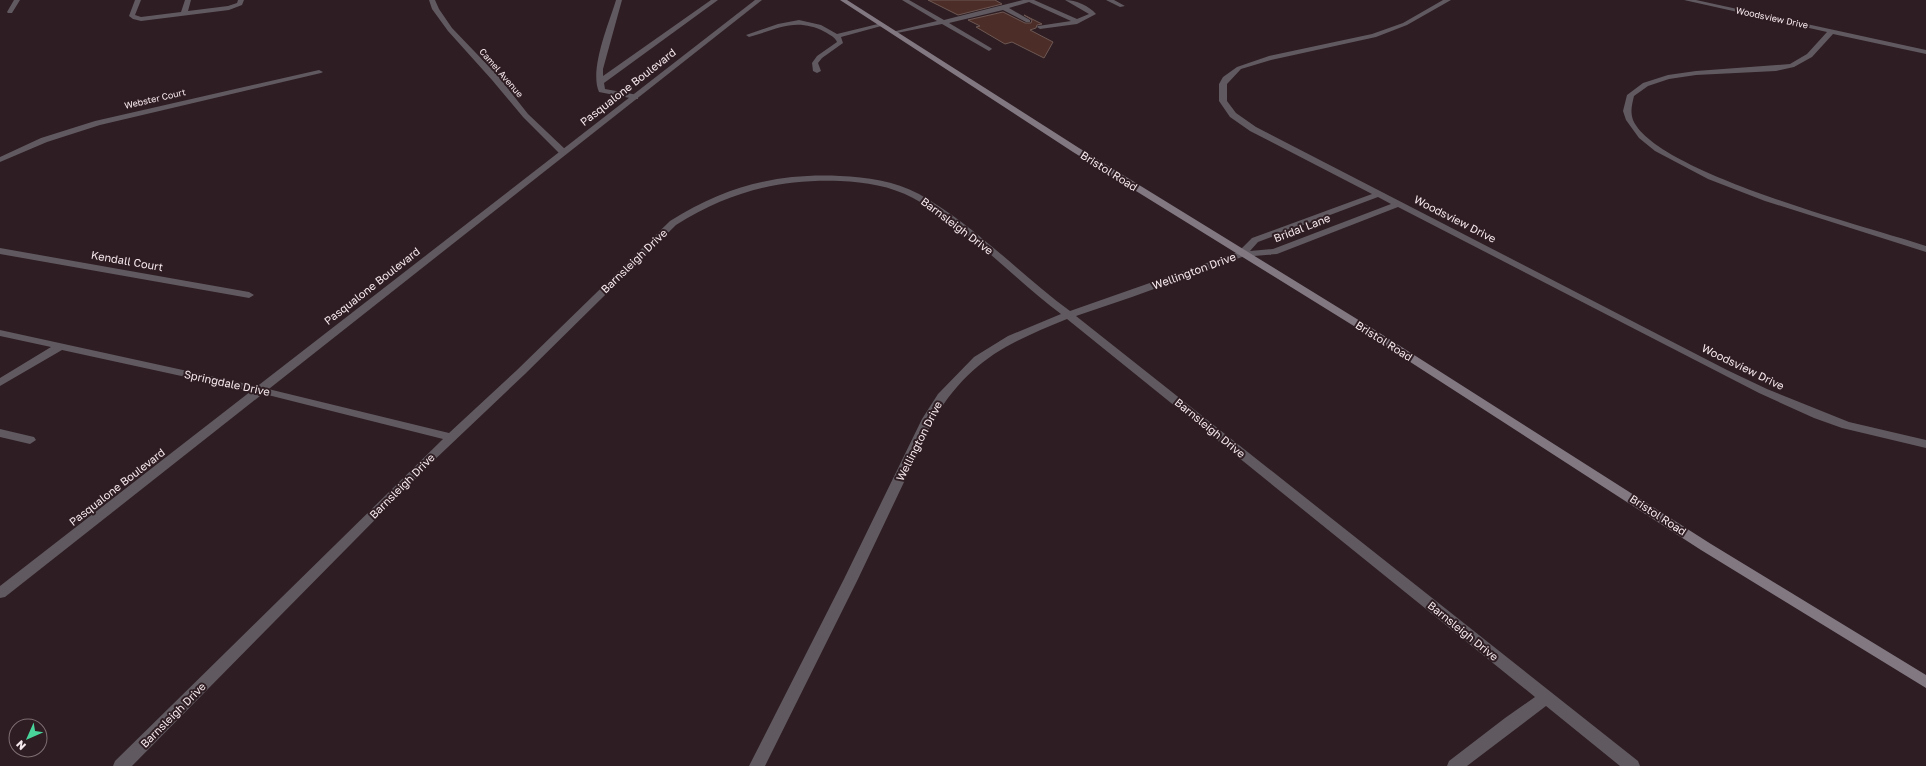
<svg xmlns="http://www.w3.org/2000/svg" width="1926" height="766" viewBox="0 0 1926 766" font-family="'Golos Text',sans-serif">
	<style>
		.building { fill: #4d2d27; stroke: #6d5854 }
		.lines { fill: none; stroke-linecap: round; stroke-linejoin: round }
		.service { fill: #605960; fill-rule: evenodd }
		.minor { fill: #605960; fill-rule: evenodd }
		.tertiary { fill: #605960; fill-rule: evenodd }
		.secondary { fill: #827882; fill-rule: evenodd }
		.labels { text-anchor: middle; stroke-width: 4; stroke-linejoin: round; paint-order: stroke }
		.far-street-label { font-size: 9px; fill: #f6e9ed; stroke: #2e1d22 }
		.street-label { font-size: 11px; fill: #f6e9ed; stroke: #2e1d22 }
	</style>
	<rect width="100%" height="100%" fill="#2e1d22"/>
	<path class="building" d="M928,0H995L1002,4L958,15Z
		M1003,12L1025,23H1031L1032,20L1024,15L1042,24L1037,25L1036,28L1030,30L1053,42L1044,58L1012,42L1005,44L976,27L980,26L968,20Z"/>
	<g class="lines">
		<path class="service" d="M135,0H141L135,15L141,17L181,12L185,0H191L188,11L228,6L237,3L238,0H244L242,5L229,10L141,21L133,19L129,16Z
			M616,0H622L603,69V76L711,0H718L604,83L605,89L638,95V99H635L599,92C589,70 609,23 616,0Z
			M902,0H909L944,20L1023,0H1034L1077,19L1089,14L1065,0C1076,0 1089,6 1096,14L1077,24L1040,29L1037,27L1038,26L1071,21L1029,2L1009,8L1030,20V22H1026L1003,10L949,23L991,48L992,49L989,51L942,24L892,34V32L937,21Z
			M1106,0H1114L1125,6L1120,7Z
			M799,20L821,25L837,34L882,23L885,25L841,37L843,43L822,58L818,63L821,71L817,73L813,71L812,63L817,56L837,42C835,37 830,35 825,32C796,17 778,29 749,37L746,35L778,24Z"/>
		<path class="minor" d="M14,0H20L12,13H8L7,12Z
			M429,0H435L439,9L452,28L498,76L528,114L566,150V154H560L523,117L492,80L448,31L432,9Z
			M1443,0H1451L1407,25L1376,37L1271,60L1241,69L1227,84V101L1236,113L1256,127L1727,370L1767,389L1849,422L1926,440V448L1842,428L1814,418L1759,393L1398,207L1277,254L1242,257L1132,297L1076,316L1638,761L1640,766H1620L1546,706L1467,766H1447L1449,761L1505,718L1535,697L1067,319C1006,344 970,360 934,419L858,579L765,766H749L844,579L922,419L938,394L974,357L1008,336L1061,314C1012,277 968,228 913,198C890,186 866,182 840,181C778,179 729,192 676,225L525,374L428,466L132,766H113L115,761L443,439L260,393L62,350L0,386V378L51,347L0,336V330L260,387L449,433L517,370L670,221C724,187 776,173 840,176C867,177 894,181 919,194C973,224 1020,274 1070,311L1238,252L1252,238L1372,194L1250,131L1230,117L1219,101V84L1223,77L1237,67L1269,56L1372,34L1403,23ZM1378,197L1391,204L1273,249L1250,251L1258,242Z
			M1684,0H1696L1926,50V54L1833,34L1812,57L1794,67L1776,71L1696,75L1669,79L1648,86L1634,96C1632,105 1630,111 1633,120C1656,173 1868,227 1926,246V252L1765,201L1708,179L1655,151L1639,138L1626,120L1623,111L1627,95L1643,83L1668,75L1696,71L1790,64L1807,54L1827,32Z
			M319,70L323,72L321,73L100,125L47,142L0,162V157L41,138L95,121Z
			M0,248L249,292L254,295L249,298L0,254Z
			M0,429L34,437L36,440L30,444L0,437Z"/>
		<path class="tertiary" d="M755,0H762L5,597L0,598V586Z"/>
		<path class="secondary" d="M840,0H847L1079,148L1378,332L1711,544L1926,675V688L1701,550L1370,336L1073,152Z"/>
	</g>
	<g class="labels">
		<g class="far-street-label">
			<text transform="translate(1772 18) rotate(12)" y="3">Woodsview Drive</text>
			<text transform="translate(501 73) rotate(49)" y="3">Camel Avenue</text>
			<text transform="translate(155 99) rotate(-13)" y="3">Webster Court</text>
		</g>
		<g class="street-label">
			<text transform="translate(628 87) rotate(-38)" y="4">Pasqualone Boulevard</text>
			<text transform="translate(1109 171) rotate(32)" y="4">Bristol Road</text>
			<text transform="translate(1455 219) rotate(27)" y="4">Woodsview Drive</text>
			<text transform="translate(957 226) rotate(37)" y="4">Barnsleigh Drive</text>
			<text transform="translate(1302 228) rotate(-21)" y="4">Bridal Lane</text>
			<text transform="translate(127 261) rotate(10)" y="4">Kendall Court</text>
			<text transform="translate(634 261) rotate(-44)" y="4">Barnsleigh Drive</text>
			<text transform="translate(1194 271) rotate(-20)" y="4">Wellington Drive</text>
			<text transform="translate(372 286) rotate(-38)" y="4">Pasqualone Boulevard</text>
			<text transform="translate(1384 341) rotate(32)" y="4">Bristol Road</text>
			<text transform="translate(1743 367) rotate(26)" y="4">Woodsview Drive</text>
			<text transform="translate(227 383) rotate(12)" y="4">Springdale Drive</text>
			<text transform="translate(1210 428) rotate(39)" y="4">Barnsleigh Drive</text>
			<text transform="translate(919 441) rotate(-63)" y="4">Wellington Drive</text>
			<text transform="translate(402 486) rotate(-45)" y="4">Barnsleigh Drive</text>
			<text transform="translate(117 487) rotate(-38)" y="4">Pasqualone Boulevard</text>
			<text transform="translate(1658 515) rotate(33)" y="4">Bristol Road</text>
			<text transform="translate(1463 631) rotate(39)" y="4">Barnsleigh Drive</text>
			<text transform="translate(173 715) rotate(-45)" y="4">Barnsleigh Drive</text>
		</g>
	</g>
	<g transform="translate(28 738) rotate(225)"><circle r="19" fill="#2e1d22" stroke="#7e6f73"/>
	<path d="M0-3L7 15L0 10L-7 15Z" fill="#49d49c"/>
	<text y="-6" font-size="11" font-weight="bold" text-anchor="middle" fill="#f6e9ed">N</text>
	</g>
</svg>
